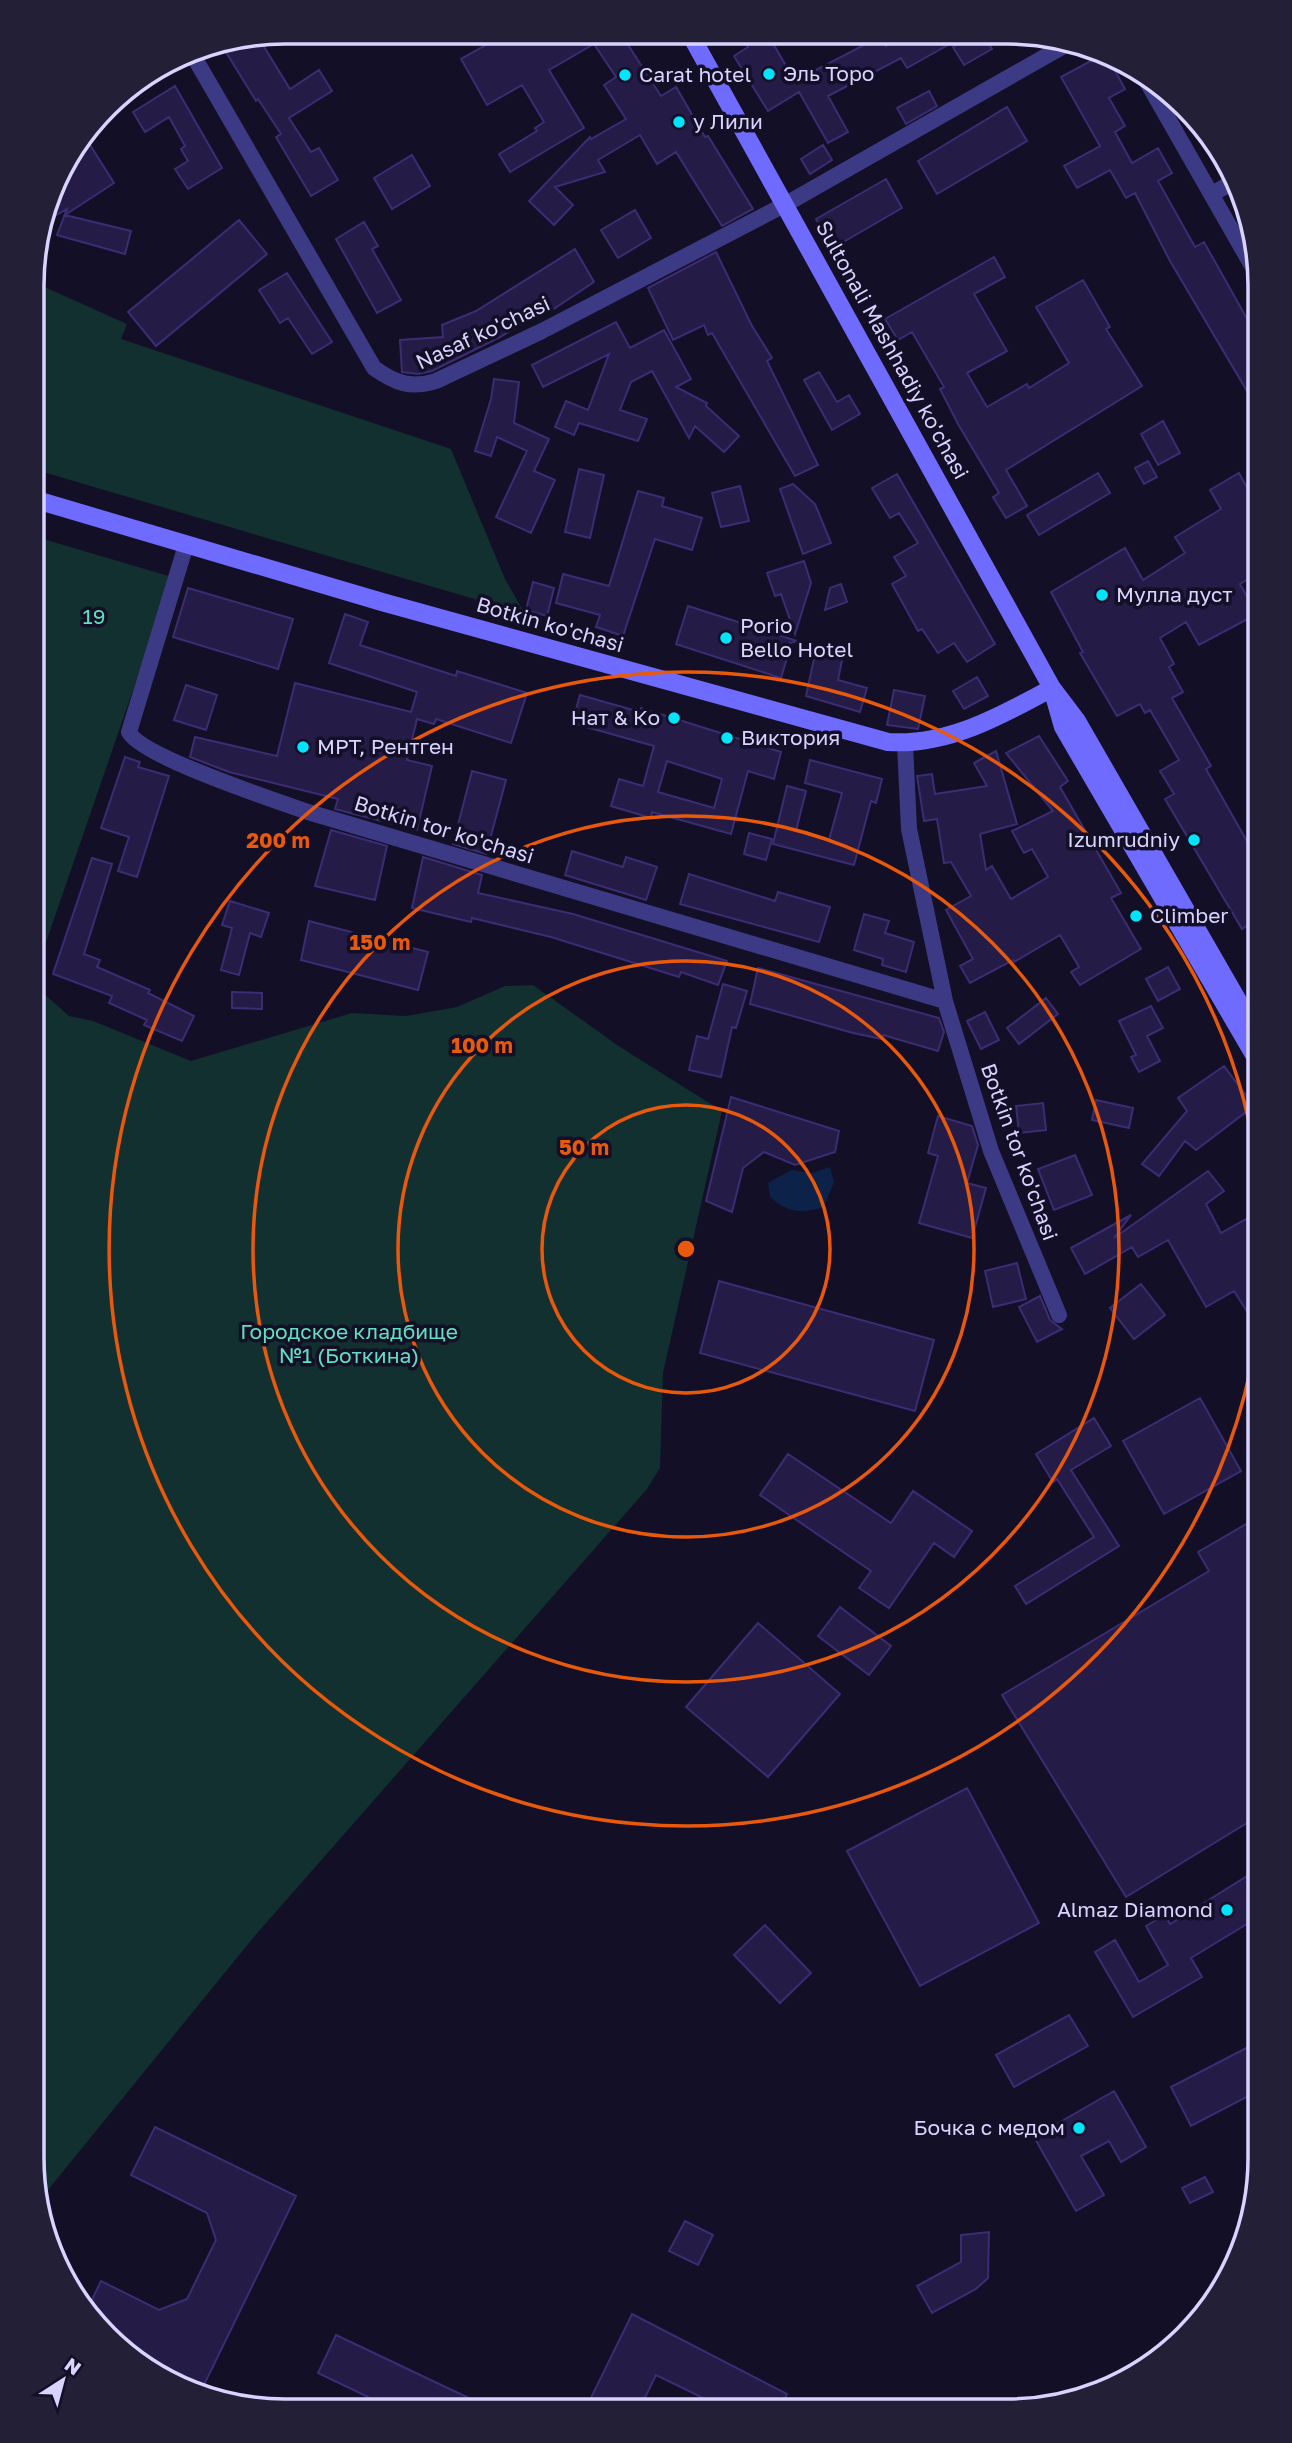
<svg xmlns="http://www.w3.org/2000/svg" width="1292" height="2443" viewBox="0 0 1292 2443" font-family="'Golos Text',sans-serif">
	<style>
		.green { fill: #12302f }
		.water { fill: #0c2248 }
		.building { fill: #241b47; stroke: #3b2d73; stroke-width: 2; fill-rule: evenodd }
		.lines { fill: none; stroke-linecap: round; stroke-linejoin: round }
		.street { stroke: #3d3a85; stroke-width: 16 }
		.secondary { stroke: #6f6bff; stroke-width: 18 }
		.ring { fill: none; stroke: #e8590c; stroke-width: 3.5 }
		.poi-dot { fill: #00e5ff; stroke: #130f26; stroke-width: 2.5 }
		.labels { text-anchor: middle; stroke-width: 7; stroke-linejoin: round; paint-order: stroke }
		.poi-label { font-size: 21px; fill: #d9d4ff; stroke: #130f26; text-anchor: start }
		.street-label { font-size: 21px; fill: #d9d4ff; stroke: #130f26 }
		.park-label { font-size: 21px; fill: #5fe0c0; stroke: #130f26 }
		.rim { fill: none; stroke: #d9d4ff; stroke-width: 3.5 }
		.centre { fill: #e8590c; stroke: #130f26; stroke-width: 3.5 }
		.ring-label { font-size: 21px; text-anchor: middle; font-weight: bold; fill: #e8590c; stroke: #130f26; stroke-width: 7; stroke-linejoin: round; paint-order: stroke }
	</style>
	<rect width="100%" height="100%" fill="#130f26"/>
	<path class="green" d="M39,235L50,246L40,285L127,324L121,339L451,449L505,579L525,614L33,469L34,252Z
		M33,536L172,577L33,980Z
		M33,984L69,1016L93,1021L191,1061L352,1013L406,1016L457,1007L505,986L533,985L620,1047L722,1111L663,1373L660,1468L647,1489L253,1938L39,2201L32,2158Z"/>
	<path class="water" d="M830,1167L834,1182L824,1207C802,1214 788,1213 770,1197L768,1183L791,1170L812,1173Z"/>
	<path class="building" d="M486,33L621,34L661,96L676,87L705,137L708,136L753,209L722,226L676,152L657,164L640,135L598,160L605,172L555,187L573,205L554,225L529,201L590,137L591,139L626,119L604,85L616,77L594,44L549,70L584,128L510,172L499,154L537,131L535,128L544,122L522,85L487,105L461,59L491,42Z
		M741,34L768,35L795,81L881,36L886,46L904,35L964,36L907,68L901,58L828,96L848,132L828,143L799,92L768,111L734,56L748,47Z
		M972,36H984L992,49L964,65L953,47Z
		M258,37L290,89L319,70L332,91L289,118L311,152L319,148L338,180L311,196L276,137L281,134L258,99L256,101L221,44Z
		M1098,57L1111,63L1125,89L1109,98L1125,126L1115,132L1132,163L1158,148L1172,173L1158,181L1195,247L1204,242L1260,342V413L1170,261L1135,193L1126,198L1110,170L1077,188L1064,166L1100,146L1061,77Z
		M175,86L222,168L188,189L175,169L188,161L181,149L185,146L169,117L145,132L133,112Z
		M929,91L937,106L906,124L897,108Z
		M1007,107L1027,141L937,194L918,161Z
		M85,137L114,183L65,215L131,231L125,254L57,235L67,209L42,223L58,172Z
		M823,145L832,160L810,174L801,159Z
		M412,155L430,186L392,209L374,178Z
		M886,179L902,208L833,248L816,219Z
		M635,210L651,238L618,258L601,230Z
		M239,220L267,254L156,346L128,312Z
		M364,222L378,246L372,249L401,300L377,313L336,239Z
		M575,249L594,282L552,310L550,307L500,337L432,371L418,374L402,372L400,340L443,337L442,325L476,311Z
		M716,252L752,326L772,358L767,361L818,465L795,476L712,333L708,335L704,325L673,340L648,288Z
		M994,257L1005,277L974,294L1007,351L967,373L987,407L1027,384L1029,388L1069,363L1036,307L1083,280L1110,327L1106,329L1142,386L1006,470L1027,506L1006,518L993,497L999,493L958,424L940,389L944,387L912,332L898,340L885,319Z
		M287,273L332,342L312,354L288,318L280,323L259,290Z
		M616,322L630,348L664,330L691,379L676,387L707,403L706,406L739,436L724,452L695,426L689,438L652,371L631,382L620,410L647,419L638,441L579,423L574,435L555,427L566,401L588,410L609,354L543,387L532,365Z
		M819,372L837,402L849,395L860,414L832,430L804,380Z
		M494,379L519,382L514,423L549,439L534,471L555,480L531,533L496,517L527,451L497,437L491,456L475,451L491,399Z
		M1163,421L1180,453L1158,465L1141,434Z
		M1148,461L1157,477L1144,484L1135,468Z
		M579,469L604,475L590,538L565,532Z
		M1098,473L1110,493L1039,535L1027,515Z
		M1239,473L1260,511V572L1240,584L1257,614L1199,645L1186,622L1160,638L1174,664L1169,667L1183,692L1172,698L1211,766L1206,769L1260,864V917L1242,929L1165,799L1174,794L1160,771L1179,760L1150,710L1145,713L1140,704L1117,716L1080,653L1083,652L1051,592L1125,548L1143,580L1185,553L1175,537L1221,509L1210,490Z
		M897,474L995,644L967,662L954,643L938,653L922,629L918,631L892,584L906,576L894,557L918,543L899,513L890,518L872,488Z
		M793,484L815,504L831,543L803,554L780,489Z
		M740,486L749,521L721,527L712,493Z
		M638,491L664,498L662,506L702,518L692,550L655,539L623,636L596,627L600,615L556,603L563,574L609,586Z
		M804,561L811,583L795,634L781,594L775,596L767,573Z
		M533,582L554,588L547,616L526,610Z
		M841,584L847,602L825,610L830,588Z
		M188,588L293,619L278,669L173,637Z
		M688,606L797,641L781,646L790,648L781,678L676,644Z
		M345,614L368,622L360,645L456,676L457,671L527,693L511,743L436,719L434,724L417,719L407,760L432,766L417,830L335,809L338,799L229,772L190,757L195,737L277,756L295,683L411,712L417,692L329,663Z
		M815,654L842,660L838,680L867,688L860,712L806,696Z
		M977,677L988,696L964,709L953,691Z
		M186,685L217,695L206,730L174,720Z
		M894,690L925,696L918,729L887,725Z
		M580,695L640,712L641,708L781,752L774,779L748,771L731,834L652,812L651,818L611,806L619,779L643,786L654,746L572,723ZM667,761L722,779L714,808L658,792Z
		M1039,736L1068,781L1060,787L1121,893L1111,898L1141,949L1080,985L1071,972L1079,967L1060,935L1014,962L1013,960L970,983L960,966L973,959L946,910L971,896L951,862L944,863L937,819L924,821L917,776L932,774L935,794L987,786L974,763L996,751L1017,824L980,834L986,870L992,866L1011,899L1048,877L1032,849L1024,853L1012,831L1053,811L1006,753Z
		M125,757L140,762L138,767L169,776L137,877L118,871L129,837L101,828Z
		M810,760L882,779L876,803L871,801L854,865L773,844L787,786L806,791L796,831L829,840L842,793L805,783Z
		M472,771L506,780L486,854L453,844Z
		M331,830L387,846L375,900L315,886Z
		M749,833L772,839L766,860L744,854Z
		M572,851L623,867L626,857L657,867L646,900L565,875Z
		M423,857L482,875L478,893L573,914L727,961L718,985L681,972L679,977L551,937L472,918L471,922L412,908Z
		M92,858L112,864L84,954L100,960L97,967L150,990L148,993L194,1016L182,1041L144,1025L147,1020L109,1003L112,996L53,974Z
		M689,874L775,901L778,892L830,907L819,942L680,904Z
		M230,901L269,913L261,937L250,933L239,975L221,970L232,928L222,925Z
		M864,914L889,921L885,933L914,942L906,972L882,965L883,959L854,950Z
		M309,921L428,952L418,990L301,960Z
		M1168,967L1180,989L1158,1001L1146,979Z
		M758,968L939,1018L944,1032L938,1051L883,1035L882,1039L853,1033L750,1004Z
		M723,984L747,991L736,1028L732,1027L721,1077L689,1070L697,1036L708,1039Z
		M232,992L262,993V1009L232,1008Z
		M1046,998L1058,1014L1019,1044L1007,1028Z
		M1151,1006L1163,1028L1147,1036L1160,1061L1139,1072L1131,1057L1136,1055L1119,1021Z
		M985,1012L999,1040L981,1049L967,1021Z
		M1224,1066L1254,1106L1196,1150L1185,1141L1159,1176L1142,1164L1187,1111L1178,1098Z
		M731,1097L839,1131L835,1152L795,1165L764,1152L743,1168L732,1212L706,1201Z
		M1096,1100L1133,1108L1129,1128L1092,1120Z
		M1043,1103L1046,1130L1019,1133L1016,1106Z
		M938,1116L972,1126L978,1145L967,1183L986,1188L972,1238L919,1223L938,1156L928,1153Z
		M1075,1155L1092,1195L1054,1210L1038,1169Z
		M1208,1171L1224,1191L1206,1204L1221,1233L1246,1219L1254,1232L1249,1235L1260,1253V1332L1234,1291L1206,1307L1168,1240L1138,1257L1132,1247L1085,1274L1071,1248L1131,1215L1114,1238Z
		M1017,1263L1026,1299L993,1307L985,1271Z
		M719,1281L934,1340L915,1411L700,1353Z
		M1141,1284L1165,1315L1134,1339L1110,1308Z
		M1040,1296L1050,1320L1062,1329L1037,1342L1019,1307Z
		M1200,1398L1241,1471L1164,1514L1123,1441Z
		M1094,1418L1111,1446L1071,1470L1119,1546L1026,1604L1015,1586L1094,1537L1057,1479L1053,1482L1036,1454Z
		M788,1454L891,1523L913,1491L972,1531L954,1557L934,1543L889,1608L859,1588L871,1571L760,1495Z
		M1260,1516V1815L1126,1897L1002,1695L1209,1571L1198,1552Z
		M840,1607L891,1646L869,1675L818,1636Z
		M758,1623L840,1694L768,1777L686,1707Z
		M967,1788L1039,1923L920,1986L847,1851Z
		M1260,1868V1916L1191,1958L1202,1977L1133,2017L1095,1952L1115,1940L1139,1982L1168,1965L1146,1926L1165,1915L1170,1924Z
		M765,1925L811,1973L780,2003L734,1955Z
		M1069,2015L1088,2046L1014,2087L996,2055Z
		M1260,2041V2090L1191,2126L1171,2087Z
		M1114,2091L1146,2147L1121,2162L1109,2141L1081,2156L1104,2195L1076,2211L1034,2137Z
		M155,2127L296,2196L202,2389L124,2352L86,2312L101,2281L159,2310L187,2299L216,2240L207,2213L131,2175Z
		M1205,2177L1213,2192L1190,2203L1182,2188Z
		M685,2221L713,2235L698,2265L669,2251Z
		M989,2232L988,2278L976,2289L932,2313L917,2286L961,2262V2235Z
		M632,2314L787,2394L779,2411H730L656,2375L639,2410H585Z
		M336,2335L494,2410H395L318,2373Z"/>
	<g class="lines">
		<path class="street" d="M190,50L374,368C395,383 411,389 436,381L542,331L786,204L1069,43
			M1146,80L1259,278
			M1212,194L1233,182
			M186,545L129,732C140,756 277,801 308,812L945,1001
			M905,744L909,829L945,1001L991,1151L1059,1315"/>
		<path class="secondary" d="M690,34L1052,688L1077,721L1260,1039
			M33,499L382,602L888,742C947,746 1001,716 1052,688
			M1055,699L1063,727L1260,1065"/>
	</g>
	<g class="ring">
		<circle cx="686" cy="1249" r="144"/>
		<circle cx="686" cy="1249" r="288"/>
		<circle cx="686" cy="1249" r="433"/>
		<path d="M1260 1309A577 577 0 1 1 1260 1189"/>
	</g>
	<g class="poi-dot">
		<circle cx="769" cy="74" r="7"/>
		<circle cx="625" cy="75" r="7"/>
		<circle cx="679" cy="122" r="7"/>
		<circle cx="1102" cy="595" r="7"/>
		<circle cx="726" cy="638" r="7"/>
		<circle cx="674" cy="718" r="7"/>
		<circle cx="727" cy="738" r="7"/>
		<circle cx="303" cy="747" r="7"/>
		<circle cx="1194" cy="840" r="7"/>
		<circle cx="1136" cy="916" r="7"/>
		<circle cx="1227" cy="1910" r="7"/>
		<circle cx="1079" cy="2128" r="7"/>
	</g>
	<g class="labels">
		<g class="poi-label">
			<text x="783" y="81">Эль Торо</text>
			<text x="639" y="82">Carat hotel</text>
			<text x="693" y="129">у Лили</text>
			<text x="1116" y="602">Мулла дуст</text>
			<text x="740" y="633">Porio<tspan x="740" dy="24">Bello Hotel</tspan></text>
			<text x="660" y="725" text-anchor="end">Нат &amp; Ко</text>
			<text x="741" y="745">Виктория</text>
			<text x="317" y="754">МРТ, Рентген</text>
			<text x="1180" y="847" text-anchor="end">Izumrudniy</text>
			<text x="1150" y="923">Climber</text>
			<text x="1213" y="1917" text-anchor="end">Almaz Diamond</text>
			<text x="1065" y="2135" text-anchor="end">Бочка с медом</text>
		</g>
		<g class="street-label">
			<text transform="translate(483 333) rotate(-25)" y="7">Nasaf ko'chasi</text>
			<text transform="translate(892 350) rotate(61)" y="7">Sultonali Mashhadiy ko'chasi</text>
			<text transform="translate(550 625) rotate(16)" y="7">Botkin ko'chasi</text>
			<text transform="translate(444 830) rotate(17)" y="7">Botkin tor ko'chasi</text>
			<text transform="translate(1019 1152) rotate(70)" y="7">Botkin tor ko'chasi</text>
		</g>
		<g class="park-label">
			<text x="94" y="624">19</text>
			<text x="349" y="1339">Городское кладбище<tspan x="349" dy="24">№1 (Боткина)</tspan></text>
		</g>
	</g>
	<path d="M0 0H1292V2443H0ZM285 44H1007A241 241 0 0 1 1248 285V2158A241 241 0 0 1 1007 2399H285A241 241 0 0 1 44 2158V285A241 241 0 0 1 285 44Z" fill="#231f37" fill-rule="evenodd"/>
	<path class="rim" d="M285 44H1007A241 241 0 0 1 1248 285V2158A241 241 0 0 1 1007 2399H285A241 241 0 0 1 44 2158V285A241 241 0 0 1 285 44Z"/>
	<circle cx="686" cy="1249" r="10" class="centre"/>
	<g class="ring-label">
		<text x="278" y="848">200 m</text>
		<text x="380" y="950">150 m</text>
		<text x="482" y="1053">100 m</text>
		<text x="584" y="1155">50 m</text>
	</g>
	<g transform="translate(63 2380) rotate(36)" stroke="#130f26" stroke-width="5" paint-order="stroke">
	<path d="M0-5L12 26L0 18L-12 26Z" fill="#d9d4ff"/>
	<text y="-10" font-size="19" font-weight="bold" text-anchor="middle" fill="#d9d4ff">N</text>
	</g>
</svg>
